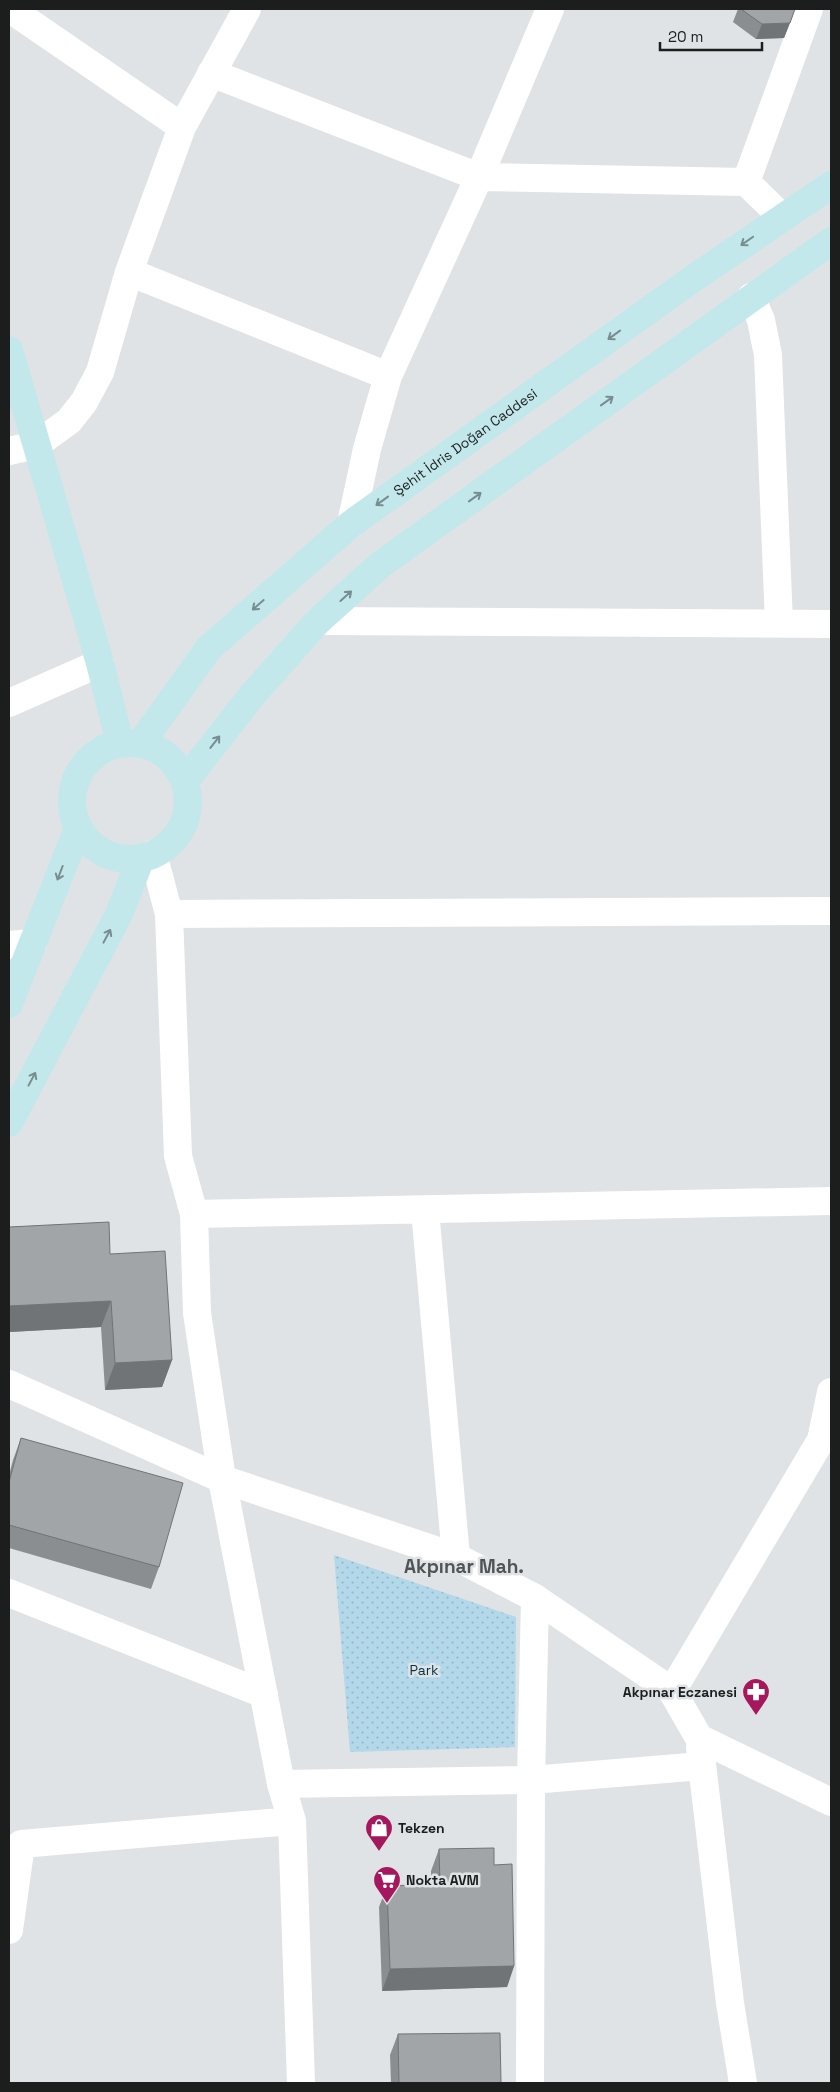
<svg xmlns="http://www.w3.org/2000/svg" width="840" height="2092" viewBox="0 0 840 2092" font-family="'Space Grotesk',sans-serif">
	<style>
		.green { fill: url(#green-dots) }
		.lines { fill: none; stroke-linecap: round; stroke-linejoin: round }
		.minor { stroke: #fff; stroke-width: 28 }
		.tertiary { stroke: #fff; stroke-width: 28 }
		.secondary { stroke: #c2e8eb; stroke-width: 28 }
		.wall { fill: #8b8e90 }
		.shaded-wall { fill: #717476 }
		.building { fill: #a2a5a8; stroke: #717476 }
		.oneway { stroke: #778d8f }
		.labels { text-anchor: middle; stroke-width: 5; stroke-linejoin: round; paint-order: stroke }
		.street-label { font-size: 14px; fill: #1c1e1e; stroke: #dfe3e5 }
		.park-label { font-size: 14px; fill: #053648; stroke: #dfe3e5 }
		.poi-label { font-size: 14px; font-weight: bold; fill: #1c1e1e; stroke: #dfe3e5; text-anchor: start }
		.district-label { font-size: 19px; font-weight: bold; fill: #515456; stroke: #dfe3e5 }
	</style>
	<defs>
		<pattern id="green-dots" width="8" height="8" patternUnits="userSpaceOnUse" patternTransform="scale(1.25)"><rect width="8" height="8" fill="#b2d8ea"/><path d="M2 2h.1M6 6h.1" fill="none" stroke="#98b9c8" stroke-width="1.8" stroke-linecap="round"/></pattern>
	</defs>
	<rect width="100%" height="100%" fill="#dfe3e5"/>
	<path class="green" d="M334,1555L516,1617L515,1747L350,1752Z"/>
	<g class="lines">
		<path class="minor" d="M10,9L182,127
			M211,73L479,177L746,182L782,217
			M746,182L809,9
			M129,272L388,376
			M751,297L761,320L768,355L779,623
			M9,451L36,445L69,421L84,402L100,372L129,272L182,127L247,9
			M351,524L367,449L388,376L479,177L550,9
			M318,621L831,624
			M9,703L100,663
			M153,854L169,914L178,1156L194,1214L197,1313L222,1479L281,1784L292,1821L301,2083
			M169,914L831,911
			M9,945L33,943
			M425,1210L456,1557
			M194,1214L831,1201
			M9,1384L222,1479
			M9,1593L264,1694
			M672,1691L821,1440L831,1392
			M700,1747L730,2003L743,2083
			M281,1784L531,1780L702,1766
			M9,1930L21,1844L292,1821
			M530,2083L531,1780L535,1598"/>
		<path class="tertiary" d="M222,1479L456,1557L535,1598L672,1691L699,1738L831,1802"/>
		<g class="secondary">
			<path d="M9,350L100,663L120,743"/>
			<circle cx="130" cy="801" r="58"/>
			<path id="s1" d="M141,743L209,648L351,524L691,280L831,185"/>
			<path d="M185,781L254,693L318,621L380,565L831,241"/>
			<path d="M9,1004L78,828"/>
			<path d="M9,1123L119,914L141,858"/>
		</g>
	</g>
	<path class="wall" d="M738,9H795L784,38L756,39L733,22Z
		M9,1227L110,1254L172,1360L162,1387L105,1390L101,1327L9,1332Z
		M21,1438L159,1567L151,1589L9,1548V1475L13,1460Z
		M439,1849L494,1865L514,1966L507,1987L382,1991L379,1907L387,1886L431,1885V1871Z
		M398,2034L501,2083H391L390,2055Z"/>
	<path class="shaded-wall" d="M790,23L784,38L756,39L762,24Z
		M111,1301L101,1327L9,1332V1306Z
		M172,1360L162,1387L105,1390L115,1363Z
		M514,1966L507,1987L382,1991L390,1969Z"/>
	<path class="building" d="M741,9H795L790,23L762,24Z
		M109,1222L110,1254L165,1251L172,1360L115,1363L111,1301L9,1306V1227Z
		M21,1438L183,1483L159,1567L9,1525V1482Z
		M494,1848V1865L512,1864L514,1966L390,1969L387,1886L440,1884L439,1849Z
		M500,2033L501,2083H399L398,2034Z"/>
	<defs><path id="oneway-shaft" d="M-6 0H5M1.5-3L5.5 0L1.5 3" fill="none" stroke-width="1.6" stroke-linecap="round" stroke-linejoin="round" transform="scale(1.25)"/></defs>
	<g class="oneway">
		<use href="#oneway-shaft" transform="translate(747 241) rotate(145)"/>
		<use href="#oneway-shaft" transform="translate(614 335) rotate(144)"/>
		<use href="#oneway-shaft" transform="translate(607 401) rotate(-36)"/>
		<use href="#oneway-shaft" transform="translate(475 497) rotate(-36)"/>
		<use href="#oneway-shaft" transform="translate(382 501) rotate(144)"/>
		<use href="#oneway-shaft" transform="translate(346 596) rotate(-42)"/>
		<use href="#oneway-shaft" transform="translate(258 605) rotate(139)"/>
		<use href="#oneway-shaft" transform="translate(215 742) rotate(-52)"/>
		<use href="#oneway-shaft" transform="translate(60 873) rotate(111)"/>
		<use href="#oneway-shaft" transform="translate(107 936) rotate(-62)"/>
		<use href="#oneway-shaft" transform="translate(32 1079) rotate(-62)"/>
	</g>
	<defs>
		<symbol id="pharmacy-pin" viewBox="-11 -11 22 30"><path d="M0 17L-7.5 6A9.5 9.5 0 1 1 7.5 6Z" fill="#a5185d" stroke="#dfe3e5"/><path d="M-2-6h4v4h4v4h-4v4h-4v-4h-4v-4h4Z" fill="#fff"/></symbol>
		<symbol id="shop-pin" viewBox="-11 -11 22 30"><path d="M0 17L-7.5 6A9.5 9.5 0 1 1 7.5 6Z" fill="#a5185d" stroke="#dfe3e5"/><path d="M-5-2.5h2.3a2.7 3.5 0 0 1 5.4 0H5L5.5 6h-11ZM-1.5-2.5h3a1.5 2.3 0 0 0-3 0Z" fill="#fff"/></symbol>
		<symbol id="supermarket-pin" viewBox="-11 -11 22 30"><path d="M0 17L-7.5 6A9.5 9.5 0 1 1 7.5 6Z" fill="#a5185d" stroke="#dfe3e5"/><path d="M-6-5.5h2.5l.6 2H6L4.5 2H-2.5L-4.4-4H-6ZM-1.5 3.2a1.3 1.3 0 1 0 .1 0ZM3 3.2a1.3 1.3 0 1 0 .1 0Z" fill="#fff"/></symbol>
	</defs>
	<g fill-rule="evenodd">
		<use href="#pharmacy-pin" x="740" y="1676" width="32" height="43"/>
		<use href="#shop-pin" x="363" y="1812" width="32" height="43"/>
		<use href="#supermarket-pin" x="371" y="1864" width="32" height="43"/>
	</g>
	<g class="labels">
		<g class="street-label">
			<text dy="5" stroke="none"><textPath href="#s1" startOffset="446">Şehit İdris Doğan Caddesi</textPath></text>
		</g>
		<g class="park-label">
			<text x="424" y="1675">Park</text>
		</g>
		<g class="poi-label">
			<text x="737" y="1697" text-anchor="end">Akpınar Eczanesi</text>
			<text x="398" y="1833">Tekzen</text>
			<text x="406" y="1885">Nokta AVM</text>
		</g>
		<g class="district-label">
			<text x="464" y="1573">Akpınar Mah.</text>
		</g>
	</g>
	<rect width="840" height="2092" fill="none" stroke="#1c1e1e" stroke-width="20"/>
	<path d="M660 42v8h102v-8" fill="none" stroke="#1c1e1e" stroke-width="2.5"/>
	<text x="668" y="42" font-size="15" fill="#1c1e1e" stroke="#dfe3e5" stroke-width="4" paint-order="stroke">20 m</text>
</svg>
